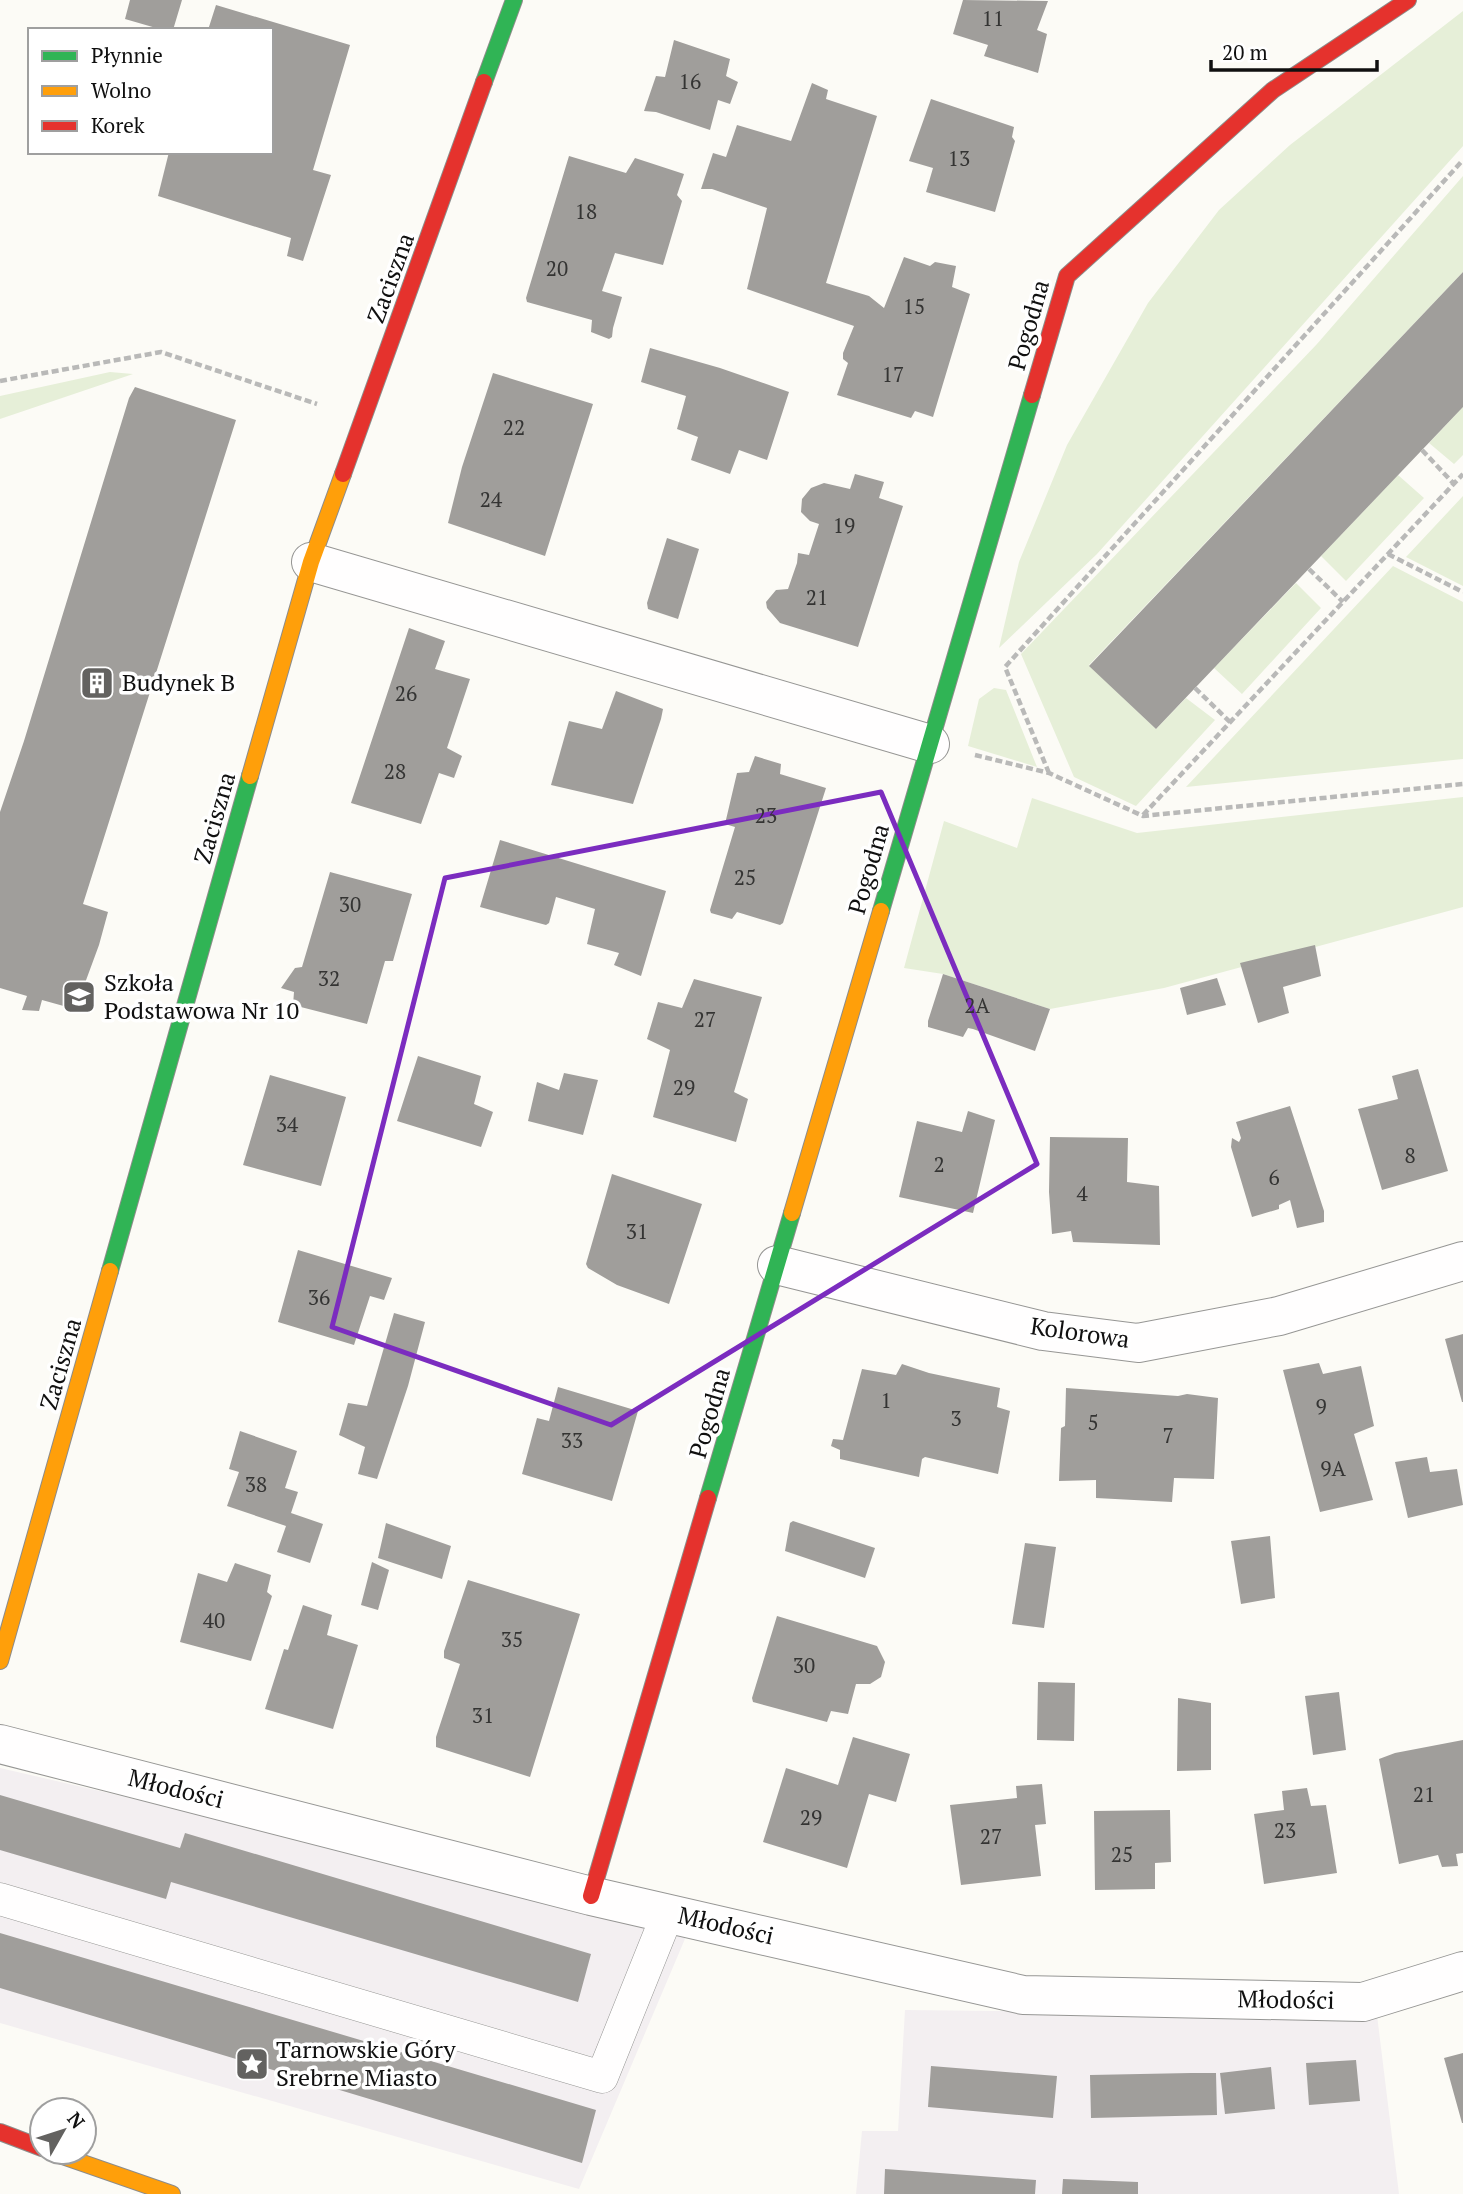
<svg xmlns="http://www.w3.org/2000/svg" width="1463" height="2194" viewBox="0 0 1463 2194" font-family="'PT Serif',serif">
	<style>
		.industrial { fill: #f3eff1 }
		.green { fill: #e6efd8 }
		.building { fill: #a09e9b }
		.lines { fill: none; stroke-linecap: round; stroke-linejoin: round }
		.lane-casing { stroke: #969694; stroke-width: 33 }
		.street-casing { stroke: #969694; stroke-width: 40 }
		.fast-casing { stroke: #8d8c8a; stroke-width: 18 }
		.slow-casing { stroke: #8d8c8a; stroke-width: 18 }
		.jam-casing { stroke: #8d8c8a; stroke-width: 18 }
		.path { stroke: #b9b9b8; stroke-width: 4.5; stroke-dasharray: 7 3.5; stroke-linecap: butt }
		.lane { stroke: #fffefe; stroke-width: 32 }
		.street { stroke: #fffefe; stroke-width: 38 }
		.fast { stroke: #30b455; stroke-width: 16 }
		.slow { stroke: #ff9f0a; stroke-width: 16 }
		.jam { stroke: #e5322d; stroke-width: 16 }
		.marked { fill: none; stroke: #7b2cbf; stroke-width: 5; stroke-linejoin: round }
		.labels { text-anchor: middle; stroke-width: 7; stroke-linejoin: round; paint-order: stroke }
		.number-label { font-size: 21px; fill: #343433 }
		.street-label { font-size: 24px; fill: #101010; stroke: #fff }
		.poi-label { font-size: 24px; fill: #101010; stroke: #fff; text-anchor: start }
	</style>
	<rect width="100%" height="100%" fill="#fcfbf6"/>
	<path class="industrial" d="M0,1768L690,1927L579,2189L0,2023Z
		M905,2010L1377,2015L1399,2194H856L862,2131H898Z"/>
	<path class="green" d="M1463,11V146L1097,554L999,648L1019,562L1067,445L1148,303L1219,210L1290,145Z
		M1463,176V272L1089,665L1156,729L1186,698L1215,720L1136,806L1074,777L1021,654L1317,344Z
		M110,372L133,374L0,419V396Z
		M1463,407V455L1454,464L1429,443Z
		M1398,475L1424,498L1346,581L1321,556Z
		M1463,496V586L1406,557Z
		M1393,566L1463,602V759L1186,787Z
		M1296,583L1321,608L1242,694L1214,668Z
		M994,688L1006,690L1037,767L968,746L979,699Z
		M1463,797V907L1164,988L1050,1009L943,974L904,968L944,821L1017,848L1032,798L1137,833Z"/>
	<path class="building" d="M130,0H182L173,30H163L125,19Z
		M963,0L1048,1L1037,30L1047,34L1038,73L984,56L988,45L953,34Z
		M216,5L350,45L313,170L331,175L303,261L287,256L291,238L158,196L169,152H271V30H208Z
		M674,40L730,59L726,76L738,82L730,104L718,100L710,130L656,112L644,111L656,76L665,77Z
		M812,83L828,90L826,99L877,116L826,283L869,296L884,308L904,257L930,266L935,262L956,266L952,287L970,294L933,417L915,411L911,418L837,395L848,363L843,359V353L854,326L747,289L767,208L712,189H701L713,153L726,157L737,125L791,141Z
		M931,99L1014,127L1012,137L1015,141L995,212L926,192L933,168L909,161Z
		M569,156L626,173L635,158L684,174L677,195L682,201L663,265L615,253L602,291L622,297L613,328L612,337L609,339L591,332L592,320L527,302L526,298Z
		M1463,272V407L1156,729L1089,666Z
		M650,348L720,368L789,392L767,460L739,450L730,474L691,460L698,437L677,429L686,396L641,382Z
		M493,373L593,404L545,556L448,523L462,467Z
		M135,387L236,420L83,904L108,912L99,945L85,983L78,1010L42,1000L39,1011L22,1010L27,996L0,988V812L24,741L129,398Z
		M855,474L884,482L879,498L903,506L858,647L780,623L767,608L766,602L776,590L788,589L797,563L798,553L809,555L819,524L810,521L801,512L802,499L811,488L824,483L850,489Z
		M667,538L699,549L678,619L648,609L647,603Z
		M409,628L445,641L435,669L470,679L447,748L462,756L454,778L439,773L421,824L351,803Z
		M616,691L663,709L661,719L633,804L551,785L569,721L602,729Z
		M755,756L781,764L780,774L826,788L783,923L780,925L737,912L732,919L711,913L710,910L735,827L725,824L737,773L749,772Z
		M500,840L666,891L641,976L614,965L619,953L587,944L595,909L556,897L549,923L546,925L480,907Z
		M330,872L412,894L393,961H385L367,1024L293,1005L294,992L281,988L295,968L302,967Z
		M1315,945L1321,976L1283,987L1289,1013L1258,1023L1240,963Z
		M943,974L1050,1009L1035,1051L973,1029L968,1028L963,1037L928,1027V1021Z
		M1217,978L1226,1005L1187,1015L1180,988Z
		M694,979L762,997L734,1092L748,1099L736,1142L653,1117L670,1050L647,1039L658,1002L682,1008Z
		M418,1056L481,1076L474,1104L493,1112L481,1147L397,1121Z
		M1418,1069L1448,1171L1382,1190L1358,1109L1398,1099L1392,1076Z
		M564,1073L598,1080L583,1135L528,1121L537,1082L559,1090Z
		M270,1075L346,1097L321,1186L243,1165Z
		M1290,1106L1324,1211V1222L1297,1228L1290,1200L1279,1205V1209L1252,1217L1231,1147L1232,1138L1239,1142L1241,1138L1236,1122Z
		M968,1111L995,1120L973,1213L899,1197L917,1121L962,1132Z
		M1050,1137L1128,1138L1127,1182L1159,1186L1160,1245L1073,1242L1071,1231L1052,1234L1049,1192Z
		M612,1174L702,1204L669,1304L617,1285L588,1268L586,1264Z
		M298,1250L392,1278L384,1300L370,1296L354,1345L278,1322Z
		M394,1313L425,1322L408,1386L377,1479L358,1474L365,1447L339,1435L348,1403L367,1406Z
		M1463,1334V1402H1462L1445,1339Z
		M1319,1363L1323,1374L1361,1366L1374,1426L1354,1434L1373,1500L1320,1512L1283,1370Z
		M902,1364L929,1373L1000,1388L997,1407L1010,1411L998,1474L925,1457L922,1459L919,1477L840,1459V1450L831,1446L833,1439L843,1440L862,1369L896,1375Z
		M558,1387L638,1411L612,1501L522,1474L537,1418L549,1421Z
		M1066,1388L1178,1396L1187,1394L1218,1398L1214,1479L1174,1478L1172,1502L1096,1498V1480L1059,1481L1061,1428L1065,1426Z
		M240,1431L297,1451L285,1488L298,1492L291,1513L323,1524L310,1563L277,1552L286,1526L227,1506L239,1472L229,1469Z
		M1427,1457L1430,1472L1457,1469L1463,1505L1408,1518L1395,1462Z
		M793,1521L875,1548L865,1578L785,1551L790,1523Z
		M386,1523L451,1546L442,1579L378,1558Z
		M1270,1536L1275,1598L1241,1604L1231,1541Z
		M1025,1543L1056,1547L1044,1628L1012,1624Z
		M372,1562L389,1570L378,1610L361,1605Z
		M235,1563L271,1575L267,1592L272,1596L251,1661L180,1642L198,1573L227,1582Z
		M468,1580L580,1614L530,1777L436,1747V1737L460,1664L444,1658V1651Z
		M303,1605L332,1615L327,1635L358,1645L333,1729L265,1709L284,1649L288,1650Z
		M777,1616L877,1646L885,1662L881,1677L870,1684H856L848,1714L831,1711L827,1722L753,1702L752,1698Z
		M1038,1682L1075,1683L1074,1741L1037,1740Z
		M1339,1692L1346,1750L1313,1755L1305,1696Z
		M1178,1698L1211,1703V1770L1177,1771Z
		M853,1737L910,1754L896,1802L869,1794L847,1868L763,1842L786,1768L838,1785Z
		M1463,1740V1853L1456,1854L1458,1866L1442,1867L1438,1855L1399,1864L1379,1759L1395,1753Z
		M1042,1784L1046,1824L1035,1825L1041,1876L961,1885L950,1805L1017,1798L1016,1786Z
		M1307,1788L1311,1806L1326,1805L1337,1873L1264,1884L1254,1814L1284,1810L1282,1791Z
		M0,1795L180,1848L185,1833L591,1954L578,2002L171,1882L166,1899L0,1850Z
		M1170,1810L1171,1862L1155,1863V1889L1095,1890L1094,1811Z
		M0,1933L596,2110L582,2163L0,1988Z
		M1463,2053V2123H1462L1444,2058Z
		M1356,2060L1360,2101L1309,2105L1306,2063Z
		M931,2066L1057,2076L1053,2118L928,2107Z
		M1271,2067L1275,2109L1225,2114L1220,2073Z
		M1191,2073H1216L1217,2115L1091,2118L1090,2075Z
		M885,2169L1036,2180L1035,2194H884Z
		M1063,2179L1138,2182V2194H1062Z"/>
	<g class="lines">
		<defs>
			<path id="lane" d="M0,1899L602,2077L668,1913"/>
			<path id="street" d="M311,562L930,744
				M777,1265L1043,1331L1138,1343L1279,1316L1463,1261
				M0,1744L591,1896L1023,1995L1363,2002L1463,1971"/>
			<path id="fast" d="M484,82L514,0
				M881,911L1032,395
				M110,1271L250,776
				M708,1498L792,1213"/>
			<path id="slow" d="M250,776L311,562L343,474
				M792,1213L881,911
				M0,1661L110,1271
				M51,2152L172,2194"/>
			<path id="jam" d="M1032,395L1067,276L1273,90L1408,0
				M343,474L484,82
				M591,1896L708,1498
				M0,2132L42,2148"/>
		</defs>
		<use href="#lane" class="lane-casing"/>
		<use href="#street" class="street-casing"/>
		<use href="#fast" class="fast-casing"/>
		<use href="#slow" class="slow-casing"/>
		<use href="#jam" class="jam-casing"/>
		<path class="path" d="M0,381L161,352L317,404
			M1422,450L1454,484
			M1388,554L1463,592
			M1309,569L1343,602
			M1195,688L1231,723
			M975,755L1049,773L1143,816L1463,784
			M1049,773L1005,667L1463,160
			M1143,815L1463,474"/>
		<use href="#lane" class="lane"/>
		<use href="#street" class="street"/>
		<use href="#fast" class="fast"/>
		<use href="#slow" class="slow"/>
		<use href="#jam" class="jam"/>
	</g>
	<path class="marked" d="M881,792L1037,1164L611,1425L332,1327L445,878Z"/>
	<defs>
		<symbol id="building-square" viewBox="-11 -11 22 22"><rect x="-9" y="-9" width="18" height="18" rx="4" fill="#636260" stroke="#fff"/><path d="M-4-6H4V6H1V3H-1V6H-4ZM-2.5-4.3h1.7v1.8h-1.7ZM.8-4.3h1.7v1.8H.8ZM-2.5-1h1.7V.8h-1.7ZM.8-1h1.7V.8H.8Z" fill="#fff"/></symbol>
		<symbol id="school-square" viewBox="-11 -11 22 22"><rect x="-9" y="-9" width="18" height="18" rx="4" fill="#636260" stroke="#fff"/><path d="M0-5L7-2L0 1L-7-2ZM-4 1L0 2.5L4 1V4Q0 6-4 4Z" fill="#fff"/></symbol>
		<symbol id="sight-square" viewBox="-11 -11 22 22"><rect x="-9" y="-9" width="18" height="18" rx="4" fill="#636260" stroke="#fff"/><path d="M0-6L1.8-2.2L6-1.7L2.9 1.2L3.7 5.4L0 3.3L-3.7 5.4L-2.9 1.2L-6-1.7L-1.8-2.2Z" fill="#fff"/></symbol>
	</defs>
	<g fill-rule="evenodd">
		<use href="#building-square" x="78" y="664" width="38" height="38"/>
		<use href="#school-square" x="60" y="978" width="38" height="38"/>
		<use href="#sight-square" x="233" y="2045" width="38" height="38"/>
	</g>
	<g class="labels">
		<g class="number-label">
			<text x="993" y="26">11</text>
			<text x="690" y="89">16</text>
			<text x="959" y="166">13</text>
			<text x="586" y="219">18</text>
			<text x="557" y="276">20</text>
			<text x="914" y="314">15</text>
			<text x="893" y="382">17</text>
			<text x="514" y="435">22</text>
			<text x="491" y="507">24</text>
			<text x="844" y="533">19</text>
			<text x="817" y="605">21</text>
			<text x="406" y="701">26</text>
			<text x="395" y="779">28</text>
			<text x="766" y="823">23</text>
			<text x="745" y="885">25</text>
			<text x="350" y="912">30</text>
			<text x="329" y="986">32</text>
			<text x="977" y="1013">2A</text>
			<text x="705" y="1027">27</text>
			<text x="684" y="1095">29</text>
			<text x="287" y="1132">34</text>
			<text x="1410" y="1163">8</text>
			<text x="939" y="1172">2</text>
			<text x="1274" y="1185">6</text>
			<text x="1082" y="1201">4</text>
			<text x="637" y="1239">31</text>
			<text x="319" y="1305">36</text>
			<text x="886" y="1408">1</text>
			<text x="1321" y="1414">9</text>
			<text x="956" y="1426">3</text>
			<text x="1093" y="1430">5</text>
			<text x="1168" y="1443">7</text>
			<text x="572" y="1448">33</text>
			<text x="1333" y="1476">9A</text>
			<text x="256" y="1492">38</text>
			<text x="214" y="1628">40</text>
			<text x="512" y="1647">35</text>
			<text x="804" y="1673">30</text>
			<text x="483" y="1723">31</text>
			<text x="1424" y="1802">21</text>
			<text x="811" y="1825">29</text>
			<text x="1285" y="1838">23</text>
			<text x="991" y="1844">27</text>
			<text x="1122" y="1862">25</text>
		</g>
		<g class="street-label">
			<text transform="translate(391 278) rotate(-70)" y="8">Zaciszna</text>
			<text transform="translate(1029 325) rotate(-74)" y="8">Pogodna</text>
			<text transform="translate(215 818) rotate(-74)" y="8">Zaciszna</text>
			<text transform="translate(869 869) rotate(-74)" y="8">Pogodna</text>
			<text transform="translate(1080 1333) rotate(8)" y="8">Kolorowa</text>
			<text transform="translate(61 1364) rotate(-74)" y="8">Zaciszna</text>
			<text transform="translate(710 1413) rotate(-74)" y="8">Pogodna</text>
			<text transform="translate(176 1789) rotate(14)" y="8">Młodości</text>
			<text transform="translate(726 1926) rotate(13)" y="8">Młodości</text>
			<text transform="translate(1286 2000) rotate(1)" y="8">Młodości</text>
		</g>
		<g class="poi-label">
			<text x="122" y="691">Budynek B</text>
			<text x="104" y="991">Szkoła<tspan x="104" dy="28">Podstawowa Nr 10</tspan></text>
			<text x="276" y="2058">Tarnowskie Góry<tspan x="276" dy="28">Srebrne Miasto</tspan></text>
		</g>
	</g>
	<rect x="28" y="28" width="245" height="126" fill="#ffffff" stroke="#9f9f9f" stroke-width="2"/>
	<rect x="42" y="51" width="35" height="10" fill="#30b455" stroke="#9f9f9f" stroke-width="2"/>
	<text x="91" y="63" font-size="21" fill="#101010">Płynnie</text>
	<rect x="42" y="86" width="35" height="10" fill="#ff9f0a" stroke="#9f9f9f" stroke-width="2"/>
	<text x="91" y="98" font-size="21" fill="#101010">Wolno</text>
	<rect x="42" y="121" width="35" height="10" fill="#e5322d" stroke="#9f9f9f" stroke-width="2"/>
	<text x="91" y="133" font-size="21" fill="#101010">Korek</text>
	<g transform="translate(63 2131) rotate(51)"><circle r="33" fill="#ffffff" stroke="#9f9f9f" stroke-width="2"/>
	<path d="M0-5L12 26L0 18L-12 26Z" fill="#636260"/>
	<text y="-10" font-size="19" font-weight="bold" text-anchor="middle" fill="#101010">N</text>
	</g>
	<path d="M1211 60v10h166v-10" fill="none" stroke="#101010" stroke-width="3.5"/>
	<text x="1222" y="60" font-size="21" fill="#101010" stroke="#ffffff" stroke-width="5" paint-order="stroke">20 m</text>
</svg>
